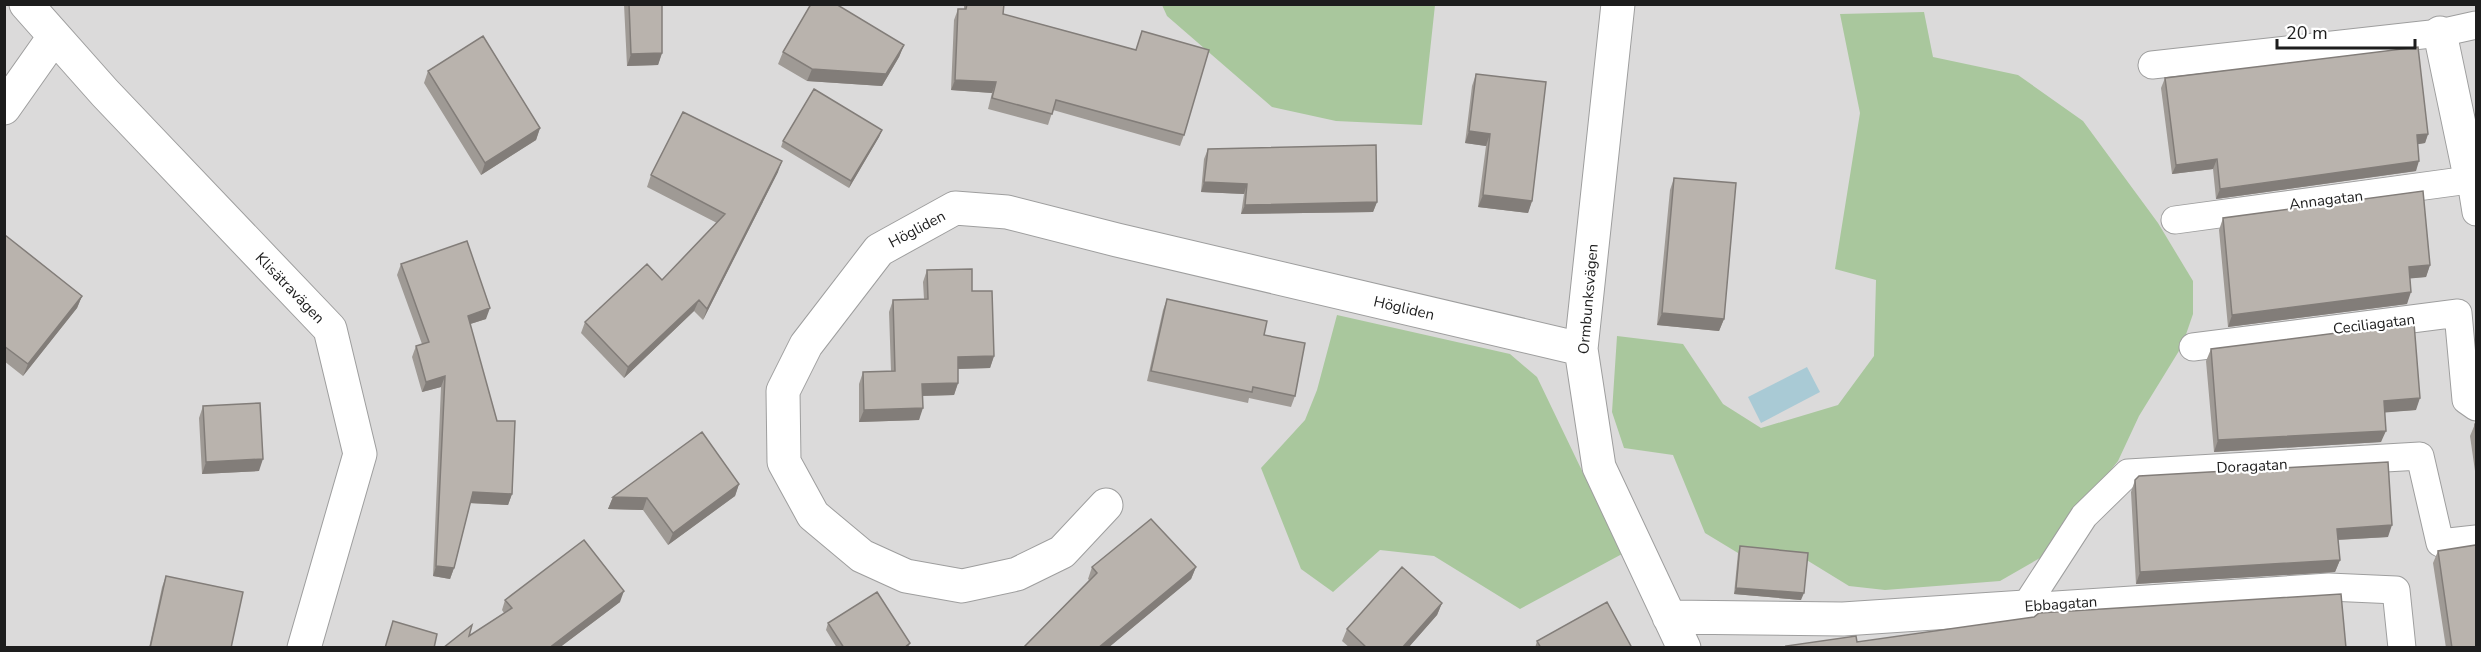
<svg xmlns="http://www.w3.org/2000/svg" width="2481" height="652" viewBox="0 0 2481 652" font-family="'Nunito Sans',sans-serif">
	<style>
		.residential { fill: #dbdada }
		.forest { fill: #a9c79d }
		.water { fill: #a9cad5 }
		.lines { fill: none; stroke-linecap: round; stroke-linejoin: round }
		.lane-casing { stroke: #9e9e9e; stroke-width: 29 }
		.street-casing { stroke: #9e9e9e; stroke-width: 35 }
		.lane { stroke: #fff; stroke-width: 27 }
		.street { stroke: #fff; stroke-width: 33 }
		.wall { fill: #9f9a95 }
		.shaded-wall { fill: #827d79 }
		.building { fill: #b9b3ad; stroke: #827d79; stroke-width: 1.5 }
		.labels { text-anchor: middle; stroke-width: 4.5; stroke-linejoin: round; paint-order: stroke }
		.street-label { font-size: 15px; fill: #1d1d1d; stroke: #fff }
	</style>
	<rect width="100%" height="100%" fill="#edeae4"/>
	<path class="residential" d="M4,5H2476V647H5Z"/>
	<path class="forest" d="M1162,5H1435L1422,125L1336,121L1272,107L1167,16Z
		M1924,12L1933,57L2018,75L2083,121L2158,223L2193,281V314L2182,346L2139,416L2118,461L2040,558L2000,581L1885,590L1849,586L1805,559L1738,553L1705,533L1673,455L1624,448L1612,412L1617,336L1683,344L1723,404L1761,428L1838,405L1874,356L1876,280L1835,269L1860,113L1840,14Z
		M1337,315L1510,354L1537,377L1622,554L1520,609L1434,556L1380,550L1333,592L1301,569L1261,468L1305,420L1317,390Z"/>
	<path class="water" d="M1807,367L1820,392L1761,423L1748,397Z"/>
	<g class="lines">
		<defs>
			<path id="lane" d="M2152,65L2440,33L2476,25
				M2471,181L2476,212
				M2175,220L2476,179
				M2193,347L2458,313L2466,400L2476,407
				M2025,607L2084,516L2128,473L2420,456L2440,543L2476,539
				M2025,607L2329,587L2396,590L2402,648"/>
			<path id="street" d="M26,4L105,93L330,329L360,454L304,648
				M1618,4L1581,349L1599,467L1684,648
				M2440,33L2471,181
				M4,108L54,37
				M1106,505L1062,552L1017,574L962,586L906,576L862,556L813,515L784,462L783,391L806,345L879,250L955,208L1007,212L1117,240L1581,349
				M1669,617L1843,619L2025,607"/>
		</defs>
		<use href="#lane" class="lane-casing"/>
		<use href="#street" class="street-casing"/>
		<use href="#lane" class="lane"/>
		<use href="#street" class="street"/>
	</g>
	<path class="wall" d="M624,4H662V53L658,65L627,66Z
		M964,4H1004L1003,14L1136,50L1142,31L1184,135L1180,146L1053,110L1048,125L988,109L992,93L951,90L954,20L958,9H964Z
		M904,45L899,57L882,86L807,81L778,64L783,52Z
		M428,71L540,128L536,140L481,175L424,83Z
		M1476,74L1532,201L1528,213L1478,207L1486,146L1465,143L1472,86Z
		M2165,78L2428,134L2425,143L2418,144L2416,171L2216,199L2213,169L2172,174L2161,88Z
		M882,130L879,137L849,188L781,147L783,141Z
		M1208,149L1377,202L1373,212L1241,214L1244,194L1201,192L1204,159Z
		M778,172L703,320L694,311L624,378L581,333L585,322L662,280L717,223L647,187L651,175Z
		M1674,178L1724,319L1719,331L1657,325L1670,190Z
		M2223,218L2430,265L2426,277L2410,278L2407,304L2228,327L2219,230Z
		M5,235L82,296L77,308L23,376L4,361Z
		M401,264L486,319L470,324L512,494L508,505L470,503L454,568L450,579L433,576L441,387L422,392L412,357L416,346L422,344L397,275Z
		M927,270L972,291L994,356L990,368L958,369V383L954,395L923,396L919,420L859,422V384L863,372L891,371L889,312L893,300L924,299L923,282Z
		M1167,299L1264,335L1295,396L1291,407L1249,398L1248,403L1147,381L1163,310Z
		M2211,349L2416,410L2384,412L2381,442L2214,452L2206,361Z
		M203,406L259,471L202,474L199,418Z
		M2476,423V478L2470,436L2475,424Z
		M2135,480L2388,537L2338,540L2340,560L2335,572L2136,584L2131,492Z
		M739,484L735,496L668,545L643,510L608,509L613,497Z
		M1740,546L1801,600L1734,594L1738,553Z
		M2438,551L2476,648H2446L2433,563Z
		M1092,567H1196L1191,579L1108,648H1023L1089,580L1088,579Z
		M166,576L231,648H149L162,587Z
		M505,600L620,602L559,648H443L469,636L504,613L502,610Z
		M1442,603L1437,615L1408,648H1350L1342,641L1347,629Z
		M828,623L910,643L908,648H837L826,630Z
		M1537,641L1632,648H1535Z"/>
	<path class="shaded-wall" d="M904,45L899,57L882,86L807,81L812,69Z
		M662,53L658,65L627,66L631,54Z
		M955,80L996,82L992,93L951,90Z
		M540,128L536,140L481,175L485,163Z
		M882,130L879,137L849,188L851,181Z
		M1469,131L1490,134L1486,146L1465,143Z
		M2428,134L2425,143L2413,145L2417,135Z
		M2217,159L2213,169L2172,174L2176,165Z
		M782,161L778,172L703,320L707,309Z
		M2419,161L2416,171L2216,199L2220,189Z
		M1204,182L1247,184L1244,194L1201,192Z
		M1483,195L1532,201L1528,213L1478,207Z
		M1377,202L1373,212L1241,214L1245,205Z
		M2430,265L2426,277L2405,279L2409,267Z
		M2411,292L2407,304L2228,327L2232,315Z
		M82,296L77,308L23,376L28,364Z
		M699,300L694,311L624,378L628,367Z
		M490,308L486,319L464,326L468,316Z
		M1662,313L1724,319L1719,331L1657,325Z
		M994,356L990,368L953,369L958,357Z
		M445,376L441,387L422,392L426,382Z
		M958,383L954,395L918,396L922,384Z
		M2420,398L2416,410L2379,413L2384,401Z
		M923,408L919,420L859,422L864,410Z
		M2386,431L2381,442L2214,452L2218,440Z
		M263,459L259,471L202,474L206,462Z
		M739,484L735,496L668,545L673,533Z
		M473,492L512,494L508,505L469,503Z
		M613,497L647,498L643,510L608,509Z
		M2392,525L2388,537L2333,540L2337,529Z
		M2340,560L2335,572L2136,584L2140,572Z
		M436,566L454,568L450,579L433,576Z
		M1196,567L1191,579L1108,648H1098Z
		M1736,588L1804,593L1801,600L1734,594Z
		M624,591L620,602L559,648H549Z
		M1442,603L1437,615L1408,648H1402Z"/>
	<path class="building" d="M629,4H662V53L631,54Z
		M811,4H836L904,45L886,74L812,69L783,52Z
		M967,4H1004L1003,14L1136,50L1142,31L1209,50L1184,135L1056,100L1052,114L992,98L996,82L955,80L958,9H966Z
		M483,36L540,128L485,163L428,71Z
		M2418,47L2428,134L2417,135L2419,161L2220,189L2217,159L2176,165L2165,78Z
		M1476,74L1546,82L1532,201L1483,195L1490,134L1469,131Z
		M814,89L882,130L851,181L783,141Z
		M683,112L782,161L707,309L699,300L628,367L585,322L647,264L662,280L725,214L651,175Z
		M1376,145L1377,202L1245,205L1247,184L1204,182L1208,149Z
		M1674,178L1736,183L1724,319L1662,313Z
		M2423,191L2430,265L2409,267L2411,292L2232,315L2223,218Z
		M5,235L82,296L28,364L4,346Z
		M467,241L490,308L468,316L497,421H515L512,494L473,492L454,568L436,566L445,376L426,382L416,346L429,342L401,264Z
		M972,269V291H992L994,356L958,357V383L922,384L923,408L864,410L863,372L895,371L893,300L928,299L927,270Z
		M1167,299L1267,321L1264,335L1305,343L1295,396L1253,387L1252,392L1151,371Z
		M2414,323L2420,398L2384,401L2386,431L2218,440L2211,349Z
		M260,403L263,459L206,462L203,406Z
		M2476,423V437L2475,424Z
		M702,432L739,484L673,533L647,498L613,497Z
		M2388,462L2392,525L2337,529L2340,560L2140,572L2135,480L2139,476Z
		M1151,519L1196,567L1098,648H1023L1097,573L1092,567Z
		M584,540L624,591L549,648H443L472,625L469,636L512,608L505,600Z
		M2476,545V648H2452L2438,551Z
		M1740,546L1808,553L1804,593L1736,588Z
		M1402,567L1442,603L1402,648H1367L1347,629Z
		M166,576L243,592L231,648H150Z
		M877,592L910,643L904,648H844L828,623Z
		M2341,594L2346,648H1787L1786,646L1856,636L1857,642L2034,617L2039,613Z
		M1607,602L1632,648H1541L1537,641Z
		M393,621L437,634L434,648H385Z"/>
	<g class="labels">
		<g class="street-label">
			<text transform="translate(2326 200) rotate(-7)" y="5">Annagatan</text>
			<text transform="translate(917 229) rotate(-28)" y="5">Högliden</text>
			<text transform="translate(290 288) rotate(46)" y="5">Klisätravägen</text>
			<text transform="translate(1588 299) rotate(-85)" y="5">Ormbunksvägen</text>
			<text transform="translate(1404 308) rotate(13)" y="5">Högliden</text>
			<text transform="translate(2374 324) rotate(-7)" y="5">Ceciliagatan</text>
			<text transform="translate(2252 466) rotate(-3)" y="5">Doragatan</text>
			<text transform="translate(2061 604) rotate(-4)" y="5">Ebbagatan</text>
		</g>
	</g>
	<rect width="2481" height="652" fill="none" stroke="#1d1d1d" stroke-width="12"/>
	<path d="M2277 39v9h138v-9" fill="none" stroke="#1d1d1d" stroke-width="3"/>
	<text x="2286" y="39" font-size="18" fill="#1d1d1d" stroke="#ffffff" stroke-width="4.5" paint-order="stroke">20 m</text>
</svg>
